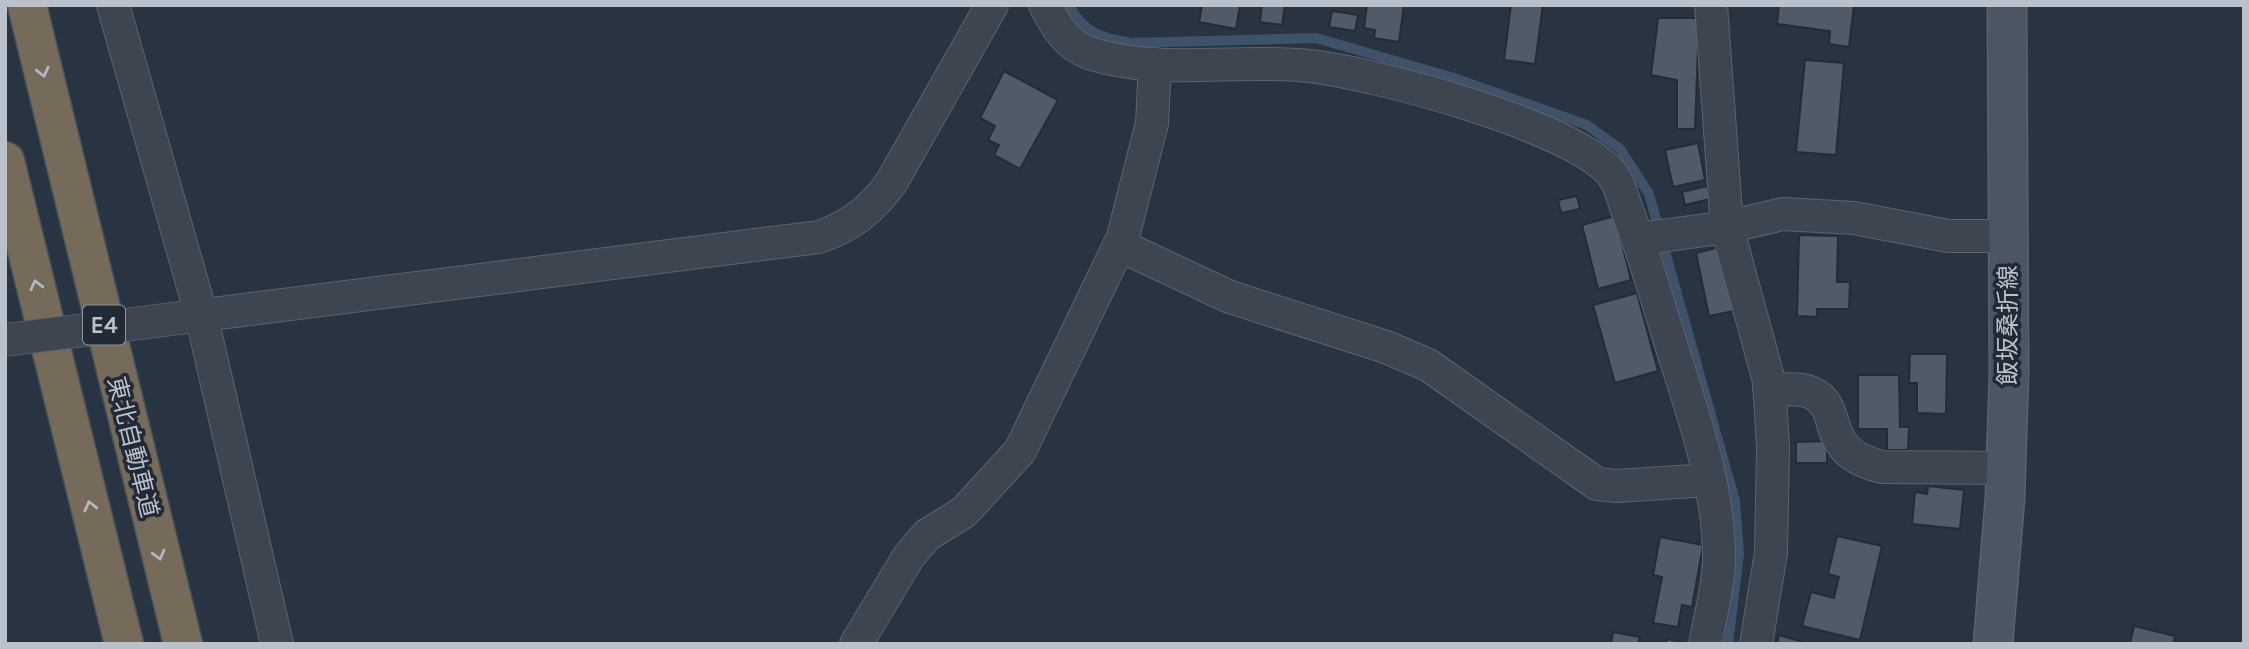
<svg xmlns="http://www.w3.org/2000/svg" width="2249" height="649" viewBox="0 0 2249 649" font-family="Karla,'Noto Sans JP',sans-serif">
	<style>
		.lines { fill: none; stroke-linecap: round; stroke-linejoin: round }
		.stream { stroke: #405269; stroke-width: 10 }
		.building { fill: #4f5b69; stroke: #232c38; stroke-width: 2 }
		.minor-casing { stroke: #5b636e; stroke-width: 34 }
		.secondary-casing { stroke: #5b636e; stroke-width: 41 }
		.motorway-casing { stroke: #47505b; stroke-width: 41 }
		.minor { stroke: #3d4551; stroke-width: 32 }
		.secondary { stroke: #4b5563; stroke-width: 38 }
		.motorway { stroke: #766a5a; stroke-width: 38 }
		.minor-bridge-casing { stroke: #5b636e; stroke-width: 34; stroke-linecap: butt }
		.minor-bridge { stroke: #3d4551; stroke-width: 32 }
		.oneway { stroke: #b3b8c0 }
		.labels { text-anchor: middle; stroke-width: 7; stroke-linejoin: round; paint-order: stroke }
		.shield { fill: #212a36; stroke: #8c949e; stroke-width: 2 }
		.shield-label { font-size: 23px; font-weight: bold; fill: #bac1cb }
		.street-label { font-size: 24px; fill: #bac1cb; stroke: #212a36 }
	</style>
	<rect width="100%" height="100%" fill="#283441"/>
	<g class="lines">
		<path class="stream" d="M1069,5C1083,33 1103,39 1132,43L1316,38L1454,78L1587,125L1620,149L1649,194L1735,501L1739,554L1728,644"/>
	</g>
	<path class="building" d="M1202,5H1240L1236,29L1199,22Z
		M1262,5H1285L1282,25L1260,22Z
		M1367,5H1404L1399,42L1374,38L1375,30L1364,28Z
		M1511,5H1543L1535,64L1504,60Z
		M1779,5H1854L1849,47L1829,44L1830,31L1777,24Z
		M1332,11L1358,15L1355,31L1329,27Z
		M1658,18H1699L1695,129H1677V80L1651,75Z
		M1805,60L1844,63L1836,155L1796,152Z
		M1004,71L1058,100L1020,169L994,155L999,145L988,140L995,126L980,118Z
		M1698,143L1705,180L1673,187L1665,150Z
		M1707,186L1710,199L1685,205L1682,192Z
		M1577,196L1580,209L1561,213L1558,200Z
		M1615,216L1631,280L1598,289L1582,225Z
		M1799,235L1838,236L1837,282H1850L1849,309H1817V317L1797,316Z
		M1720,247L1734,311L1709,316L1696,253Z
		M1637,293L1658,371L1615,383L1593,305Z
		M1910,354H1947L1946,414L1917,413V383H1909Z
		M1858,375H1899L1900,427H1909L1908,450H1887V429H1858Z
		M1827,441V463H1796V442Z
		M1928,486L1964,490L1960,529L1912,524L1915,492L1927,494Z
		M1837,536L1882,546L1860,640L1802,626L1811,592L1834,598L1839,577L1828,574Z
		M1660,537L1703,545L1692,607L1682,605L1678,627L1653,623L1662,577L1653,575Z
		M2134,626L2175,636L2173,644H2130Z
		M1613,632L1640,637L1638,644H1611Z
		M1779,635L1810,644H1777Z
		M1667,639L1689,644H1666Z"/>
	<g class="lines">
		<defs>
			<path id="minor" d="M113,5L201,314L277,644
				M1045,5C1055,25 1067,45 1089,53C1159,76 1237,58 1309,66C1374,73 1573,126 1612,174C1620,184 1623,199 1627,210C1644,253 1656,297 1670,341C1692,412 1720,487 1719,562C1718,589 1710,617 1705,644
				M1711,5L1727,227L1769,381L1773,447L1771,553L1756,644
				M1639,239L1727,227L1783,214L1854,218L1948,236H2008
				M1119,245L1230,297L1386,347L1428,365L1597,484L1616,486L1709,480
				M180,318L819,237C851,226 871,210 891,183L992,5
				M1769,389C1782,390 1801,387 1812,393C1846,409 1816,451 1882,467L2005,468
				M856,644L909,556L927,535L964,512L1020,451L1123,237L1152,123L1155,64"/>
			<path id="secondary" d="M1993,644L2005,498L2009,373L2007,5"/>
			<path id="motorway" d="M27,5L183,644
				M5,161L124,644"/>
		</defs>
		<use href="#minor" class="minor-casing"/>
		<use href="#secondary" class="secondary-casing"/>
		<use href="#motorway" class="motorway-casing"/>
		<use href="#minor" class="minor"/>
		<use href="#secondary" class="secondary"/>
		<use href="#motorway" class="motorway"/>
		<defs>
			<path id="minor-bridge" d="M5,340L180,318"/>
		</defs>
		<use href="#minor-bridge" class="minor-bridge-casing"/>
		<use href="#minor-bridge" class="minor-bridge"/>
	</g>
	<defs><path id="oneway-chevron" d="M-2-3.5L2.5 0L-2 3.5" fill="none" stroke-width="1.6" stroke-linecap="round" stroke-linejoin="round" transform="scale(1.75)"/></defs>
	<g class="oneway">
		<use href="#oneway-chevron" transform="translate(43 72) rotate(76)"/>
		<use href="#oneway-chevron" transform="translate(36 285) rotate(-104)"/>
		<use href="#oneway-chevron" transform="translate(90 506) rotate(-104)"/>
		<use href="#oneway-chevron" transform="translate(159 555) rotate(75)"/>
	</g>
	<g class="labels">
		<rect class="shield" x="83" y="305.5" width="42" height="39" rx="5"/>
		<g class="shield-label">
			<text x="104" y="333">E4</text>
		</g>
		<g class="street-label">
			<text transform="translate(2008 325) rotate(-90)" y="8">飯坂桑折線</text>
			<text transform="translate(133 447) rotate(76)" y="8">東北自動車道</text>
		</g>
	</g>
	<rect width="2249" height="649" fill="none" stroke="#bac1cb" stroke-width="14"/>
</svg>
